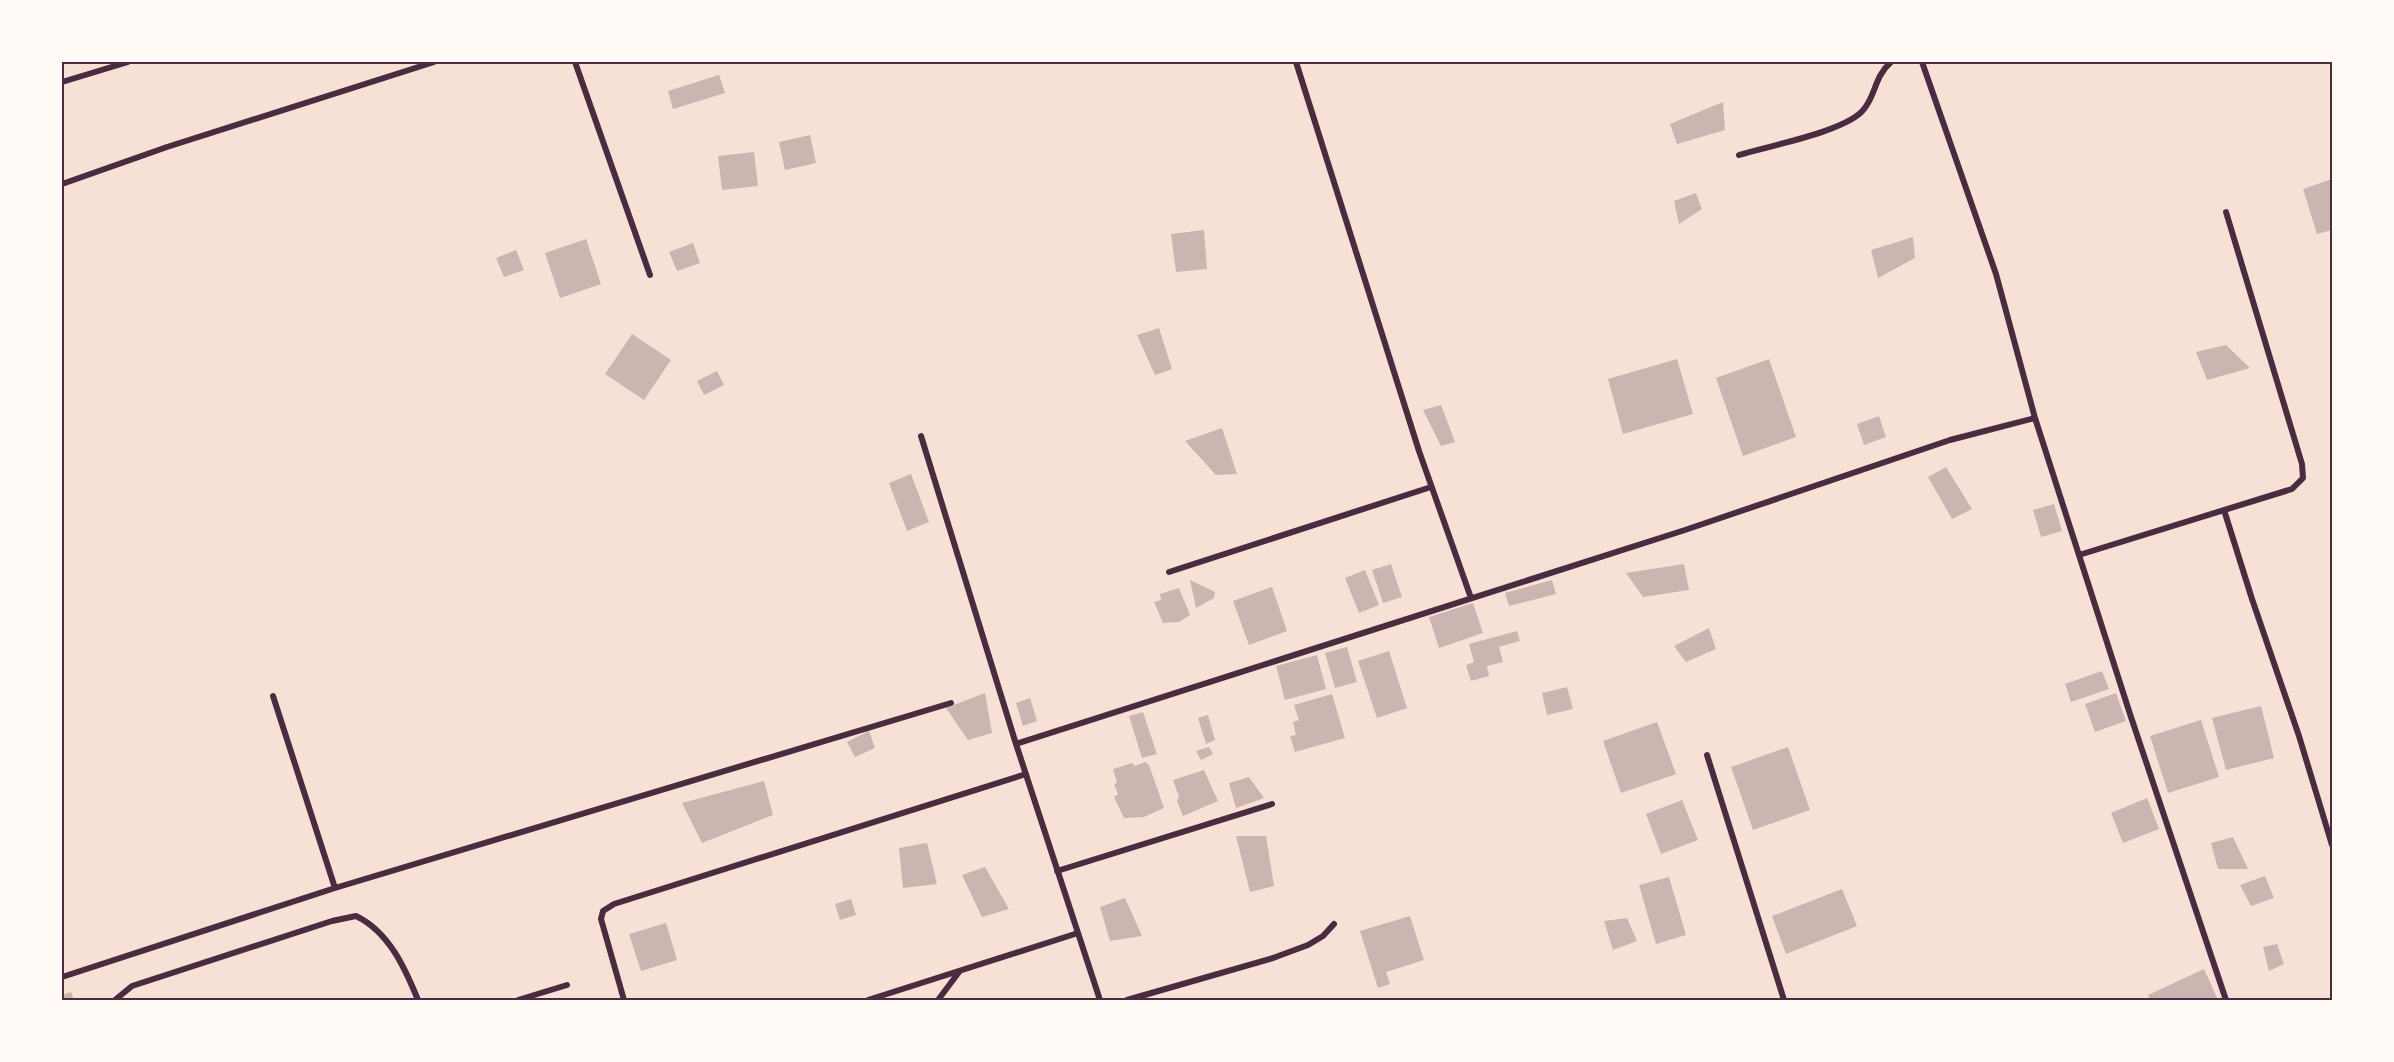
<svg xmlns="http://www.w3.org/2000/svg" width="2394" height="1062" viewBox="0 0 2394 1062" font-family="Commissioner,sans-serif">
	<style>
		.building { fill: #ccb4b1 }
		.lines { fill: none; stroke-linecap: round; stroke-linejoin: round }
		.minor { stroke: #4a2c40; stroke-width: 6 }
		.neatline { fill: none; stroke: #4a2c40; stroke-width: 2 }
	</style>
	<rect width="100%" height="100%" fill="#f7e1d7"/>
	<path class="building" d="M719,75L725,93L673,109L668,91Z
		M1723,102L1725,130L1677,144L1670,124Z
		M810,135L816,163L785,170L779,142Z
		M754,152L758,186L722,190L718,156Z
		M2332,179V230L2317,234L2303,189Z
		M1696,193L1702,209L1679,224L1674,201Z
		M1204,230L1207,269L1176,272L1171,234Z
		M1913,237L1915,258L1878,278L1871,250Z
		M586,239L601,284L560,298L545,253Z
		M693,243L700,263L677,271L669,252Z
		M516,250L524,270L504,277L496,258Z
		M1159,328L1172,369L1155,375L1137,335Z
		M632,334L671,360L644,400L605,374Z
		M2226,345L2250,368L2207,380L2196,352Z
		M1677,359L1693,414L1623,434L1608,379Z
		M1769,359L1796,437L1743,456L1716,378Z
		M717,371L724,385L704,395L697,381Z
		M1441,405L1455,442L1441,446L1423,410Z
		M1879,416L1886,437L1864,445L1857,424Z
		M1222,428L1237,474L1216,475L1185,441Z
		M1946,467L1972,509L1952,519L1928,477Z
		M911,474L929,522L907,531L889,483Z
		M2054,504L2062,531L2041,537L2033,510Z
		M1391,564L1402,597L1383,603L1372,570Z
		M1684,564L1689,590L1643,597L1626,573Z
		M1365,570L1379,605L1359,613L1345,578Z
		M1190,580L1215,592L1214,598L1196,608Z
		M1552,580L1556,594L1509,606L1505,593Z
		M1272,587L1287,631L1249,645L1233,601Z
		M1179,588L1190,615L1179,622L1163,623L1154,602L1161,600L1160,594Z
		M1473,603L1483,633L1439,648L1429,617Z
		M1709,628L1716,649L1686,662L1674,646Z
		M1517,631L1520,641L1499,647L1503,662L1487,666L1489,676L1471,681L1466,665L1474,662L1469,644Z
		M1347,647L1357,682L1335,688L1325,653Z
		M1389,651L1407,708L1377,718L1358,661Z
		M1317,655L1326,689L1285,700L1276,666Z
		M2102,671L2109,689L2071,702L2065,684Z
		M1567,687L1573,709L1547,715L1542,693Z
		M985,693L992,733L968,740L946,708Z
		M2116,693L2126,721L2095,732L2085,704Z
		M1332,694L1345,738L1295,752L1290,736L1296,735L1293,722L1299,720L1294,705Z
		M1030,698L1037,721L1023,726L1016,703Z
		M2261,706L2274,758L2226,770L2212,718Z
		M1143,712L1157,754L1142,758L1129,716Z
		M1208,715L1215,740L1206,744L1198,718Z
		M2201,720L2219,777L2168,793L2150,736Z
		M1657,722L1676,774L1621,793L1603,741Z
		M869,731L875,748L855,757L847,742Z
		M1209,747L1213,754L1201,760L1196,751Z
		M1788,747L1810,810L1753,830L1731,767Z
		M1145,762L1149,765L1164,808L1144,817L1124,818L1114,797L1118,794L1114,784L1117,783L1113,769L1132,763L1135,766Z
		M1204,770L1218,801L1183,816L1177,801L1179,797L1173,780Z
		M1249,777L1264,798L1236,808L1229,783Z
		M764,781L773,815L702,843L682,803Z
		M2147,798L2159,829L2123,843L2111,813Z
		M1682,800L1698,840L1661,854L1646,814Z
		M1236,836H1266L1274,886L1250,892Z
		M2233,837L2248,869H2218L2211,843Z
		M927,843L937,884L903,888L899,848Z
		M985,867L1009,909L982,917L962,875Z
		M2265,876L2274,898L2251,906L2240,885Z
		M1669,877L1686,935L1656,944L1639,885Z
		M1842,889L1857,926L1786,954L1772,916Z
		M1125,898L1142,936L1110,941L1100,907Z
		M851,899L856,915L840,920L835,904Z
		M1410,916L1424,960L1386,972L1390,984L1378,988L1360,931Z
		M1627,918L1637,941L1613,950L1604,921Z
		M666,923L677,960L641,971L629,934Z
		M2277,944L2284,964L2269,971L2263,947Z
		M2204,969L2218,1000H2150L2148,995Z
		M71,992L74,1000H62V995Z"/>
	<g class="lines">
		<path class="minor" d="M575,62L650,275
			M1296,62L1419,451L1471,598
			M1922,62L1996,274L2035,418L2130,714L2226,1000
			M62,82L128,62
			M1739,155C1768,146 1848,131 1864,109C1876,95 1874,77 1891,62
			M62,184L167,147L434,62
			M921,436L1016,744L1100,1000
			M2224,510L2252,599L2299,736L2332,845
			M2079,555L2292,489L2303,478L2302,464L2226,212
			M1169,572L1431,487
			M273,696L335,888
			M1016,744L1685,530L1950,440L2035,418
			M1707,755L1784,1000
			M1057,871L1272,804
			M62,977L335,888L951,703
			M115,1000L132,986L332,921L356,916C389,932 405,968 418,1000
			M518,1000L567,985
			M624,1000L601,919L603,911L614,904L1026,774
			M868,1000L1078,933
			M938,1000L959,972
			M1127,1000L1273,958L1308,945L1323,936L1334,924"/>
	</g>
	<rect width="2394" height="1062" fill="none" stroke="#fffaf5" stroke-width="126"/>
	<rect x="63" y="63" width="2268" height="936" class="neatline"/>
</svg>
